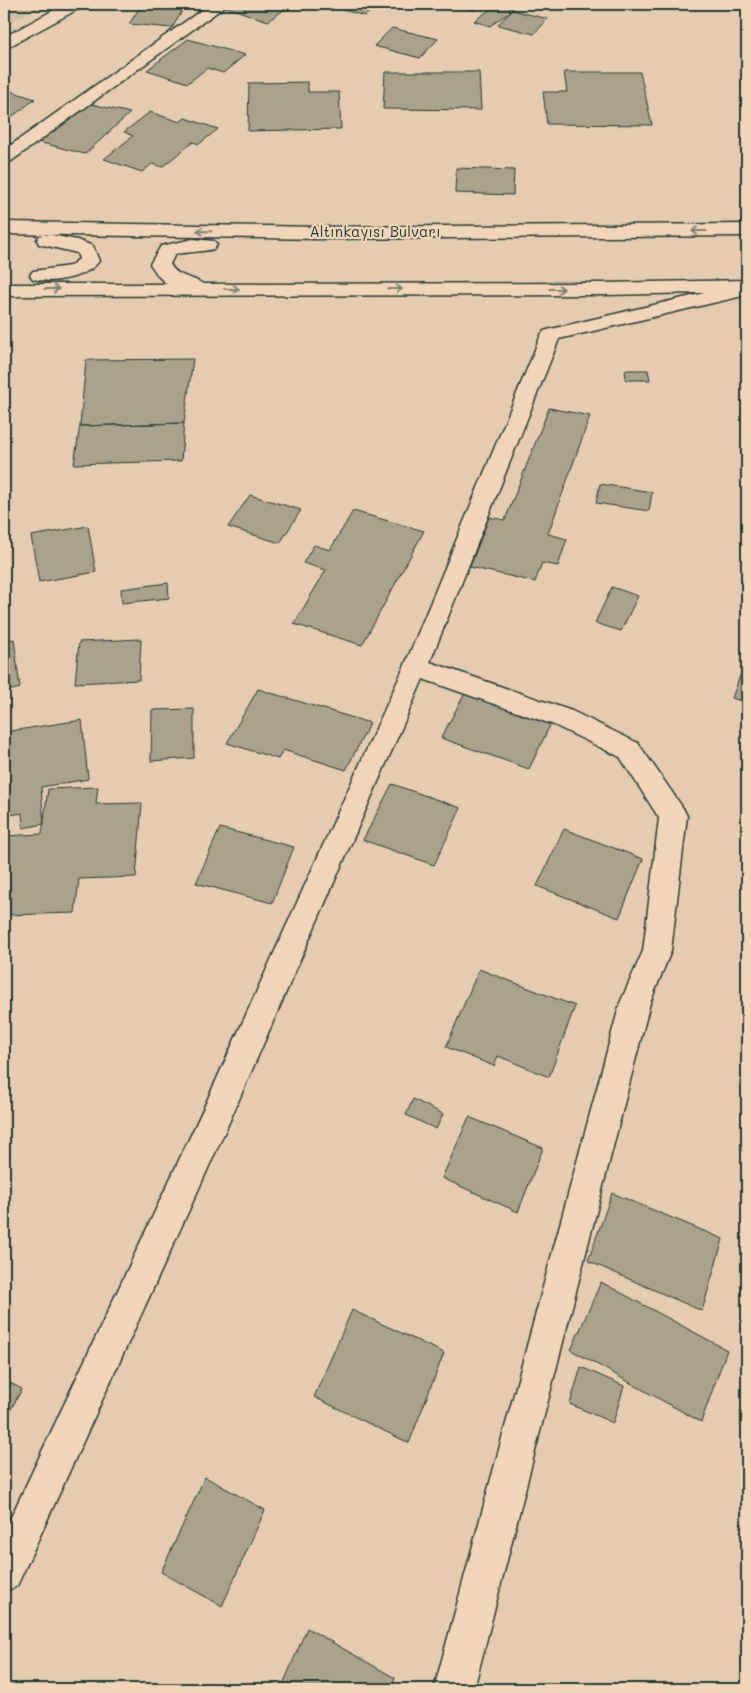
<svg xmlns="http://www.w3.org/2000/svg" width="751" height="1693" viewBox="0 0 751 1693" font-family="Mali,sans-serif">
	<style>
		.built { fill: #d4bfa6 }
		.building { fill: #aba28b; stroke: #1f3d34 }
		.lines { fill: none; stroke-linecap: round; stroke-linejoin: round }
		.street-casing { stroke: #1f3d34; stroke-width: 3 }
		.secondary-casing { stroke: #1f3d34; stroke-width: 3 }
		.street { fill: #f2d5b9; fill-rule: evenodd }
		.secondary { fill: #f2d5b9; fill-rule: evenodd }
		.oneway { stroke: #7e8170 }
		.labels { text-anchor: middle; stroke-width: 4.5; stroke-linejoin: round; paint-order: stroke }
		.far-street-label { font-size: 15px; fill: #1f3d34; stroke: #f2d5b9 }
	</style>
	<rect width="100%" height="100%" fill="#e5ccb1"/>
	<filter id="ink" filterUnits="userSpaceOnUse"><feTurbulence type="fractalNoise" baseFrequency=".02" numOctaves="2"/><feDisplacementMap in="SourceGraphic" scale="10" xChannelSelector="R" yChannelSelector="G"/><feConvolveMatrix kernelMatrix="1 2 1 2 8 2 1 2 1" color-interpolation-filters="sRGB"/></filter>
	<g filter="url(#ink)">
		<path class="built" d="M4,4H47L4,25Z"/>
		<path class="building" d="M142,4H161L185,6L172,28L129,24Z
			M231,4H292L268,21L226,7Z
			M322,4H379L365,16Z
			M455,4H481L474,10Z
			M498,4L514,9L490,26L474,21Z
			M512,10L548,19L534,34L498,25Z
			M392,28L438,39L420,58L374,46Z
			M188,39L245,55L223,73L207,68L188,83L147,70Z
			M385,72H479L481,110L383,109Z
			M564,72H640L652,125L547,124L543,92H567Z
			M308,82V92H339L341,129L248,131L249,83Z
			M4,89L35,99L5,122L4,121Z
			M87,103L130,113L85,154L38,142Z
			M150,112L180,122L185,118L218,129L199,144L193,142L162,167L152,164L142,172L104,159L133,136L124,132Z
			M456,168L514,170L513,195L455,193Z
			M193,359L184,423L80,426L86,360Z
			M625,370H648L650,380H626Z
			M549,408L590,416L548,534L567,539L558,566L542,563L535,582L470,567L489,517L505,520Z
			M184,423L181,461L74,464L80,426Z
			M600,484L652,492L649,511L596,503Z
			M250,495L301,510L280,543L228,527Z
			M353,511L424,531L362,645L294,624L326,570L303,563L314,545L330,550Z
			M88,526L96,572L39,582L31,536Z
			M168,583L169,598L122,603L121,589Z
			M612,587L638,596L621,631L595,623Z
			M14,639L20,688L4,692V641Z
			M141,639L139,680L75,683L79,642Z
			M743,667L747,668V703L732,698Z
			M258,689L370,723L346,770L283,750L278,759L227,743Z
			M466,691L552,721L529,769L441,738Z
			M194,709V758L151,761L152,710Z
			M82,720L88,779L41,787L44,824L23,828L22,813L4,816V732Z
			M392,784L461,808L434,865L363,840Z
			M98,787L96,804L142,803L136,877L79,879L75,913L4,915V836L42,834L48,789Z
			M220,828L294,847L272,903L196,883Z
			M564,829L643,859L619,918L537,886Z
			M479,969L575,1006L549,1077L498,1056L494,1066L446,1047Z
			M413,1099L443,1114L436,1129L406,1115Z
			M469,1117L543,1148L518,1212L442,1178Z
			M612,1193L723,1239L702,1311L588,1261Z
			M601,1282L727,1350L701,1422L571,1350Z
			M352,1310L444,1353L409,1443L314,1397Z
			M581,1367L624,1386L613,1423L570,1404Z
			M4,1380L22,1389L4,1422Z
			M205,1477L265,1510L222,1606L161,1572Z
			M307,1628L395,1678L391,1689H281Z"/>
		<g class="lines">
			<defs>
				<path id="street" d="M210,4H228L10,162L4,163V150Z
					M747,283V295L559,339L430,662L572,711L638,743L683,808L687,816L671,951L650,1003L474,1689H434L620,1003L643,951L659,818L620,757L554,725L423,679L227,1127L17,1586L4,1592V1532L205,1105L404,667L541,335L544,331L551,329Z"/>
				<path id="secondary" d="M65,4H84L82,7L10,46L4,48V37Z
					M4,222L319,227L747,224V236L319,239L4,234Z
					M46,234L77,240L93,246L99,261C87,278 52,284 33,279L30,275L33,271L70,266L79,259L77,253L39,244L37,240L39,236Z
					M193,239L214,241L217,245L214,249C201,252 188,252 175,254L170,264C177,278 192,276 203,284L605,283L747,280V292L605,295L4,296V284H167L159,277L150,264L161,246Z"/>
			</defs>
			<use href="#street" class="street-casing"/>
			<use href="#secondary" class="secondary-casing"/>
			<use href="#street" class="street"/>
			<use href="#secondary" class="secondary"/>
		</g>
		<defs><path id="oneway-shaft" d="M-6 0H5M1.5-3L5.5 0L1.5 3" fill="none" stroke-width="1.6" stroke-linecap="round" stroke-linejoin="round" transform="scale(1.25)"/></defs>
		<g class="oneway">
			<use href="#oneway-shaft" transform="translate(204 231) rotate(-179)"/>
			<use href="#oneway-shaft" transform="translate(699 231) rotate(180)"/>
			<use href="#oneway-shaft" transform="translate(52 289)"/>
			<use href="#oneway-shaft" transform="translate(232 289)"/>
			<use href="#oneway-shaft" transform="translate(395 289)"/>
			<use href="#oneway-shaft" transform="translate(557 289)"/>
		</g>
	</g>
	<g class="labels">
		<g class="far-street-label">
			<text x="375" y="237">Altınkayısı Bulvarı</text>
		</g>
	</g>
	<rect width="751" height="1693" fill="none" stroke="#f2d5b9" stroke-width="20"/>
	<rect x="10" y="10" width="731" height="1673" fill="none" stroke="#1f3d34" stroke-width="2" filter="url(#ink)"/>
</svg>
